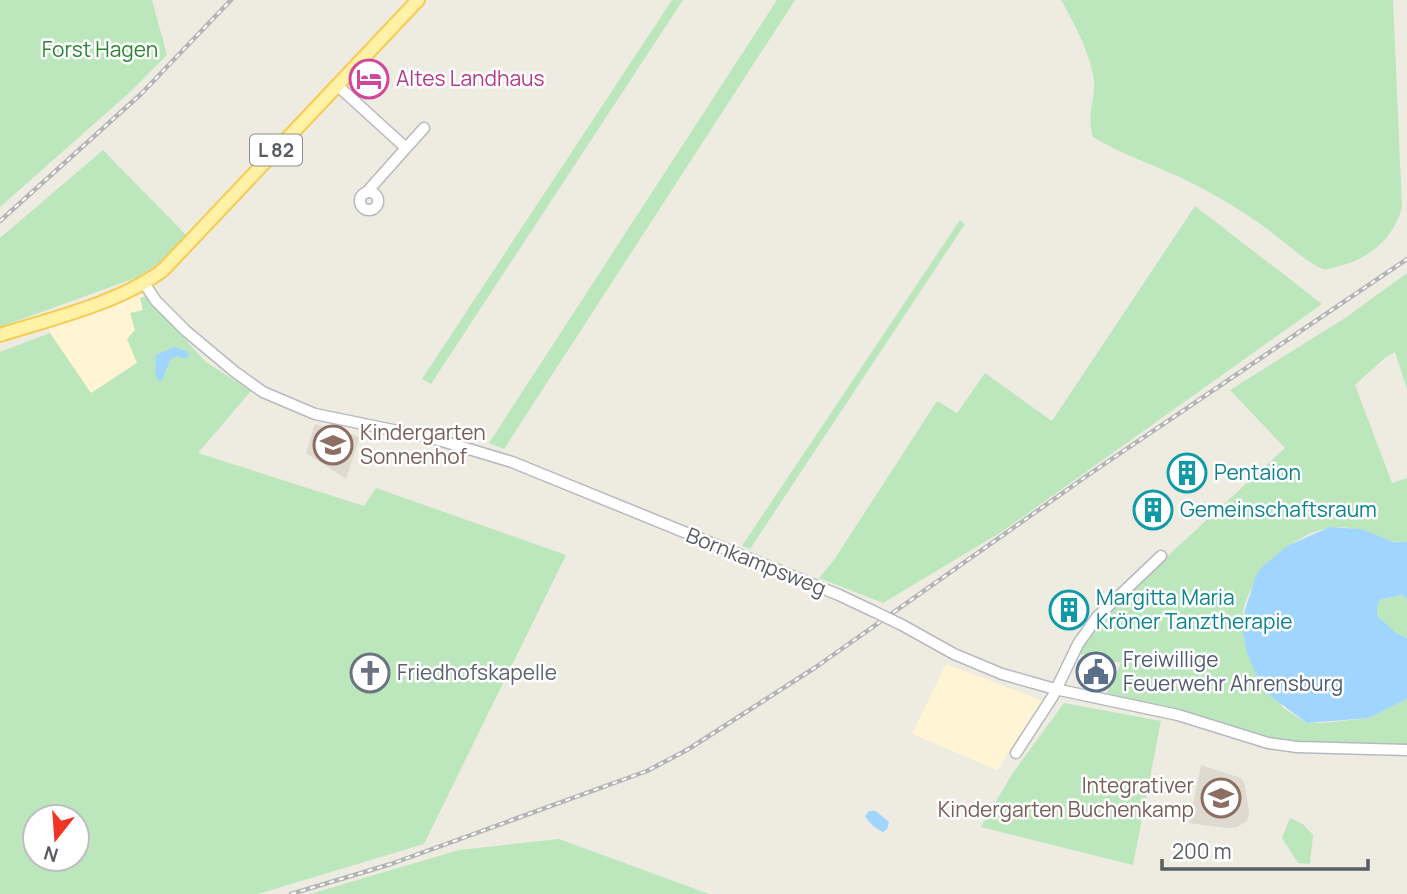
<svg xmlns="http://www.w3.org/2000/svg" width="1407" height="894" viewBox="0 0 1407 894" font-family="Manrope,sans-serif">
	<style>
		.commercial { fill: #fff5d5 }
		.education { fill: #dedad0 }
		.green { fill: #bce7bc; fill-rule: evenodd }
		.water { fill: #a0d5ff }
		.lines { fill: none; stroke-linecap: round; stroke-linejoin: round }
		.minor-casing { stroke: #b7b9bf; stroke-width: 13 }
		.major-casing { stroke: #f7ca50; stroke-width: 16 }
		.minor { stroke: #fff; stroke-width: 10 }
		.major { stroke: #fff1a5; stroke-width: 12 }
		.rail-casing { stroke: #b3b4b4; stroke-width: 4.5 }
		.rail { stroke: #fff; stroke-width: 2; stroke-dasharray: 5; stroke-linecap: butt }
		.minor-bridge-casing { stroke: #b7b9bf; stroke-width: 13; stroke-linecap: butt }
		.minor-bridge { stroke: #fff; stroke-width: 10 }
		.labels { text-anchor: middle; stroke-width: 5; stroke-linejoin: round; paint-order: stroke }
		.shield { fill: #fff; stroke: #8c8e92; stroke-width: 2 }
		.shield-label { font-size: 19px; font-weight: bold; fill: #5a5e63 }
		.park-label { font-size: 21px; fill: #308435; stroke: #fff }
		.hotel-label { font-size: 21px; fill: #b23c85; stroke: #fff; text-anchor: start }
		.education-label { font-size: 21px; fill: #785e54; stroke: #fff; text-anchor: start }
		.culture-label { font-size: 21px; fill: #0d838f; stroke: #fff; text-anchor: start }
		.street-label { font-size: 21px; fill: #5a5e63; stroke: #fff }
		.service-label { font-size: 21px; fill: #4e5e75; stroke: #fff; text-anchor: start }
		.worship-label { font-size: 21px; fill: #5b616d; stroke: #fff; text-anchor: start }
	</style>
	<rect width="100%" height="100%" fill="#eeebe1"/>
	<path class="commercial" d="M134,293L145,296L140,299L143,310L135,330L138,362L91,393L67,360L50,333L48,324Z
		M946,664L1043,701L997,770L912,734Z"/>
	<path class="education" d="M315,424L360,437L346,479L306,453Z
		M1201,765L1241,778L1245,785L1249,812L1247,821L1237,827L1226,828L1189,823Z"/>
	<path class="green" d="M0,0H152L167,55L130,92L0,207Z
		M672,0H683L431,384L422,379Z
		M777,0H795L504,449L489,443Z
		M1061,0H1393L1402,208C1393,238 1370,259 1339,266C1335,267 1328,270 1324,269C1312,268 1272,231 1259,223C1231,204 1201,186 1170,173C1144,161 1117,152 1093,137C1086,113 1095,103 1094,83C1093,58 1073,21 1061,0Z
		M103,150L186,235L162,261L138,277L0,327V238Z
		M1195,206L1322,304L1003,531L883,603L819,578L834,560L937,401L957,413L985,373L1052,421Z
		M960,220L965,224L750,549L742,546Z
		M1407,273V389L1395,352L1386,357L1355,385L1392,483L1407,478V542C1381,544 1360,522 1329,528C1289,534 1240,583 1242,626C1243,637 1276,694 1283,708L1307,723H1323L1369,718L1407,699V746L1283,742L1191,713L1105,697L1121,663L1075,653L1109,610L1285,448L1230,390L1345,318Z
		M145,296L206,362L251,391L198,453L364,506L376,488L566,555L424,844L258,894H0V352L50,333L91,393L137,363L127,339L135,330L130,313L143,310L140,298ZM35,817H77V859H35Z
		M1402,595L1407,599V638L1396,633L1377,615V607L1381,599Z
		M1064,703L1161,721L1133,865L981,827L1012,774Z
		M1290,818L1303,824L1313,835L1310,864L1298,863L1282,838Z
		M559,839L709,894H310L459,850Z"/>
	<path class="water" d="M174,347L187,351L189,356L184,359L177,356L170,360L163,378L159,381L155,374L156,355Z
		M1330,527L1361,529L1394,542H1407V599L1402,595L1381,599L1377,607V615L1396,633L1407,638V699L1369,718L1307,723L1269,695L1257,677L1247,653L1242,628L1245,610L1256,576L1260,569L1287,546Z
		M869,811H876L889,822L887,829L883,832C875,828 869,823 865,816Z"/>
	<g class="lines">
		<defs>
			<path id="minor" d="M338,86L406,148L366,193
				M406,148L424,128
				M360 201a9 9 0 1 1 18 0a9 9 0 1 1-18 0Z
				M144,283L156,301L186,331L235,372L263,392L315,414L432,438L512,462L839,595L873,611
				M902,625L954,654L1002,674L1055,689L1178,715L1268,743L1297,747L1407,750
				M1016,753L1053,696L1078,644L1097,617L1161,556"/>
			<path id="major" d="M0,335C50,319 123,302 164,269L418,0"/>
		</defs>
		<use href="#minor" class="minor-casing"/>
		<use href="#major" class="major-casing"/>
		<use href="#minor" class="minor"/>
		<use href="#major" class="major"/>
		<defs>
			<path id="rail" d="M0,221L141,94L231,0
				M291,894L391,864L647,771L687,750L816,667L1091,473L1407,259"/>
		</defs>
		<use href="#rail" class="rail-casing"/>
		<use href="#rail" class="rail"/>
		<defs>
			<path id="minor-bridge" d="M873,611L902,625"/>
		</defs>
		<use href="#minor-bridge" class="minor-bridge-casing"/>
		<use href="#minor-bridge" class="minor-bridge"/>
	</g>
	<defs>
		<symbol id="hotel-ring" viewBox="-11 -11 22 22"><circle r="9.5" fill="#fff" stroke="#d1479c" stroke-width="1.5"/><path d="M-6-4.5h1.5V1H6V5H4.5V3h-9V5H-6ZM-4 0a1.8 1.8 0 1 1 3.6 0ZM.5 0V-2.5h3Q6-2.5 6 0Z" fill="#d1479c"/></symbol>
		<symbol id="school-ring" viewBox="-11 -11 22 22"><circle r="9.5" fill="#fff" stroke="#8d6e63" stroke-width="1.5"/><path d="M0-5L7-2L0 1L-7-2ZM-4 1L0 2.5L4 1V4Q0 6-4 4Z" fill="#8d6e63"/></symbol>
		<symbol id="building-ring" viewBox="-11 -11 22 22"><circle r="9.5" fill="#fff" stroke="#0f9aa8" stroke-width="1.5"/><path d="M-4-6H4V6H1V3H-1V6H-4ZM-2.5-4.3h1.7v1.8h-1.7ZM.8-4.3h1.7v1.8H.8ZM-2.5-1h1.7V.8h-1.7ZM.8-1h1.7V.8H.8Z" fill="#0f9aa8"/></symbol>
		<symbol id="civic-ring" viewBox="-11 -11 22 22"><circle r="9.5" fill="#fff" stroke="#5c6f8a" stroke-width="1.5"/><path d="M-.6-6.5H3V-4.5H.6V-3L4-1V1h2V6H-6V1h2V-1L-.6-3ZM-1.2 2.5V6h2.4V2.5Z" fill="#5c6f8a"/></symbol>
		<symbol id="church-ring" viewBox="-11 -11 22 22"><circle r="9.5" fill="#fff" stroke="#6b7280" stroke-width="1.5"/><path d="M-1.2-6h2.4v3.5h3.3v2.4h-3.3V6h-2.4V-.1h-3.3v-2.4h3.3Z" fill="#6b7280"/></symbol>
	</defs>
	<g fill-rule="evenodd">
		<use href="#hotel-ring" x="347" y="57" width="44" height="44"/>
		<use href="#school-ring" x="311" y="423" width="44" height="44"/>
		<use href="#building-ring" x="1165" y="451" width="44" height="44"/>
		<use href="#building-ring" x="1131" y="488" width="44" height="44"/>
		<use href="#building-ring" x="1047" y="588" width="44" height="44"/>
		<use href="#civic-ring" x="1074" y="650" width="44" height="44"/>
		<use href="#church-ring" x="348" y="651" width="44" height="44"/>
		<use href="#school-ring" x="1199" y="776" width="44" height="44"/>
	</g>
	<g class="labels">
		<rect class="shield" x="250" y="134.5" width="52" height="31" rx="5"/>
		<g class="shield-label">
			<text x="276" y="157">L 82</text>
		</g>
		<g class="park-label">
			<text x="100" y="57">Forst Hagen</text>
		</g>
		<g class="hotel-label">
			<text x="396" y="86">Altes Landhaus</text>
		</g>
		<g class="education-label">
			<text x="360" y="440">Kindergarten<tspan x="360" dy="24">Sonnenhof</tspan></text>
			<text x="1194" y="793" text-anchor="end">Integrativer<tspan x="1194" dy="24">Kindergarten Buchenkamp</tspan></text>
		</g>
		<g class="culture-label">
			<text x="1214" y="480">Pentaion</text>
			<text x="1180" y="517">Gemeinschaftsraum</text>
			<text x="1096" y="605">Margitta Maria<tspan x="1096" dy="24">Kröner Tanztherapie</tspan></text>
		</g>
		<g class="street-label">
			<text transform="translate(756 562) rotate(22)" y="7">Bornkampsweg</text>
		</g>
		<g class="service-label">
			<text x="1123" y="667">Freiwillige<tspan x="1123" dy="24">Feuerwehr Ahrensburg</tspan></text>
		</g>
		<g class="worship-label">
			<text x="397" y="680">Friedhofskapelle</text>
		</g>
	</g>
	<g transform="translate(56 838) rotate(197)"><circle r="33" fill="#ffffff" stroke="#bdbfc1" stroke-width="2"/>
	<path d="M0-5L12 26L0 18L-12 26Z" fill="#f13524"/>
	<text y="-10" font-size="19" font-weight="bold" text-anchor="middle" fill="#5a5e63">N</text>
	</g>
	<path d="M1162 859v10h206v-10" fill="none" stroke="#5a5e63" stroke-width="3.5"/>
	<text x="1172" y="859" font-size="21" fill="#5a5e63" stroke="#ffffff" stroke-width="5" paint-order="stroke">200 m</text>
</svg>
